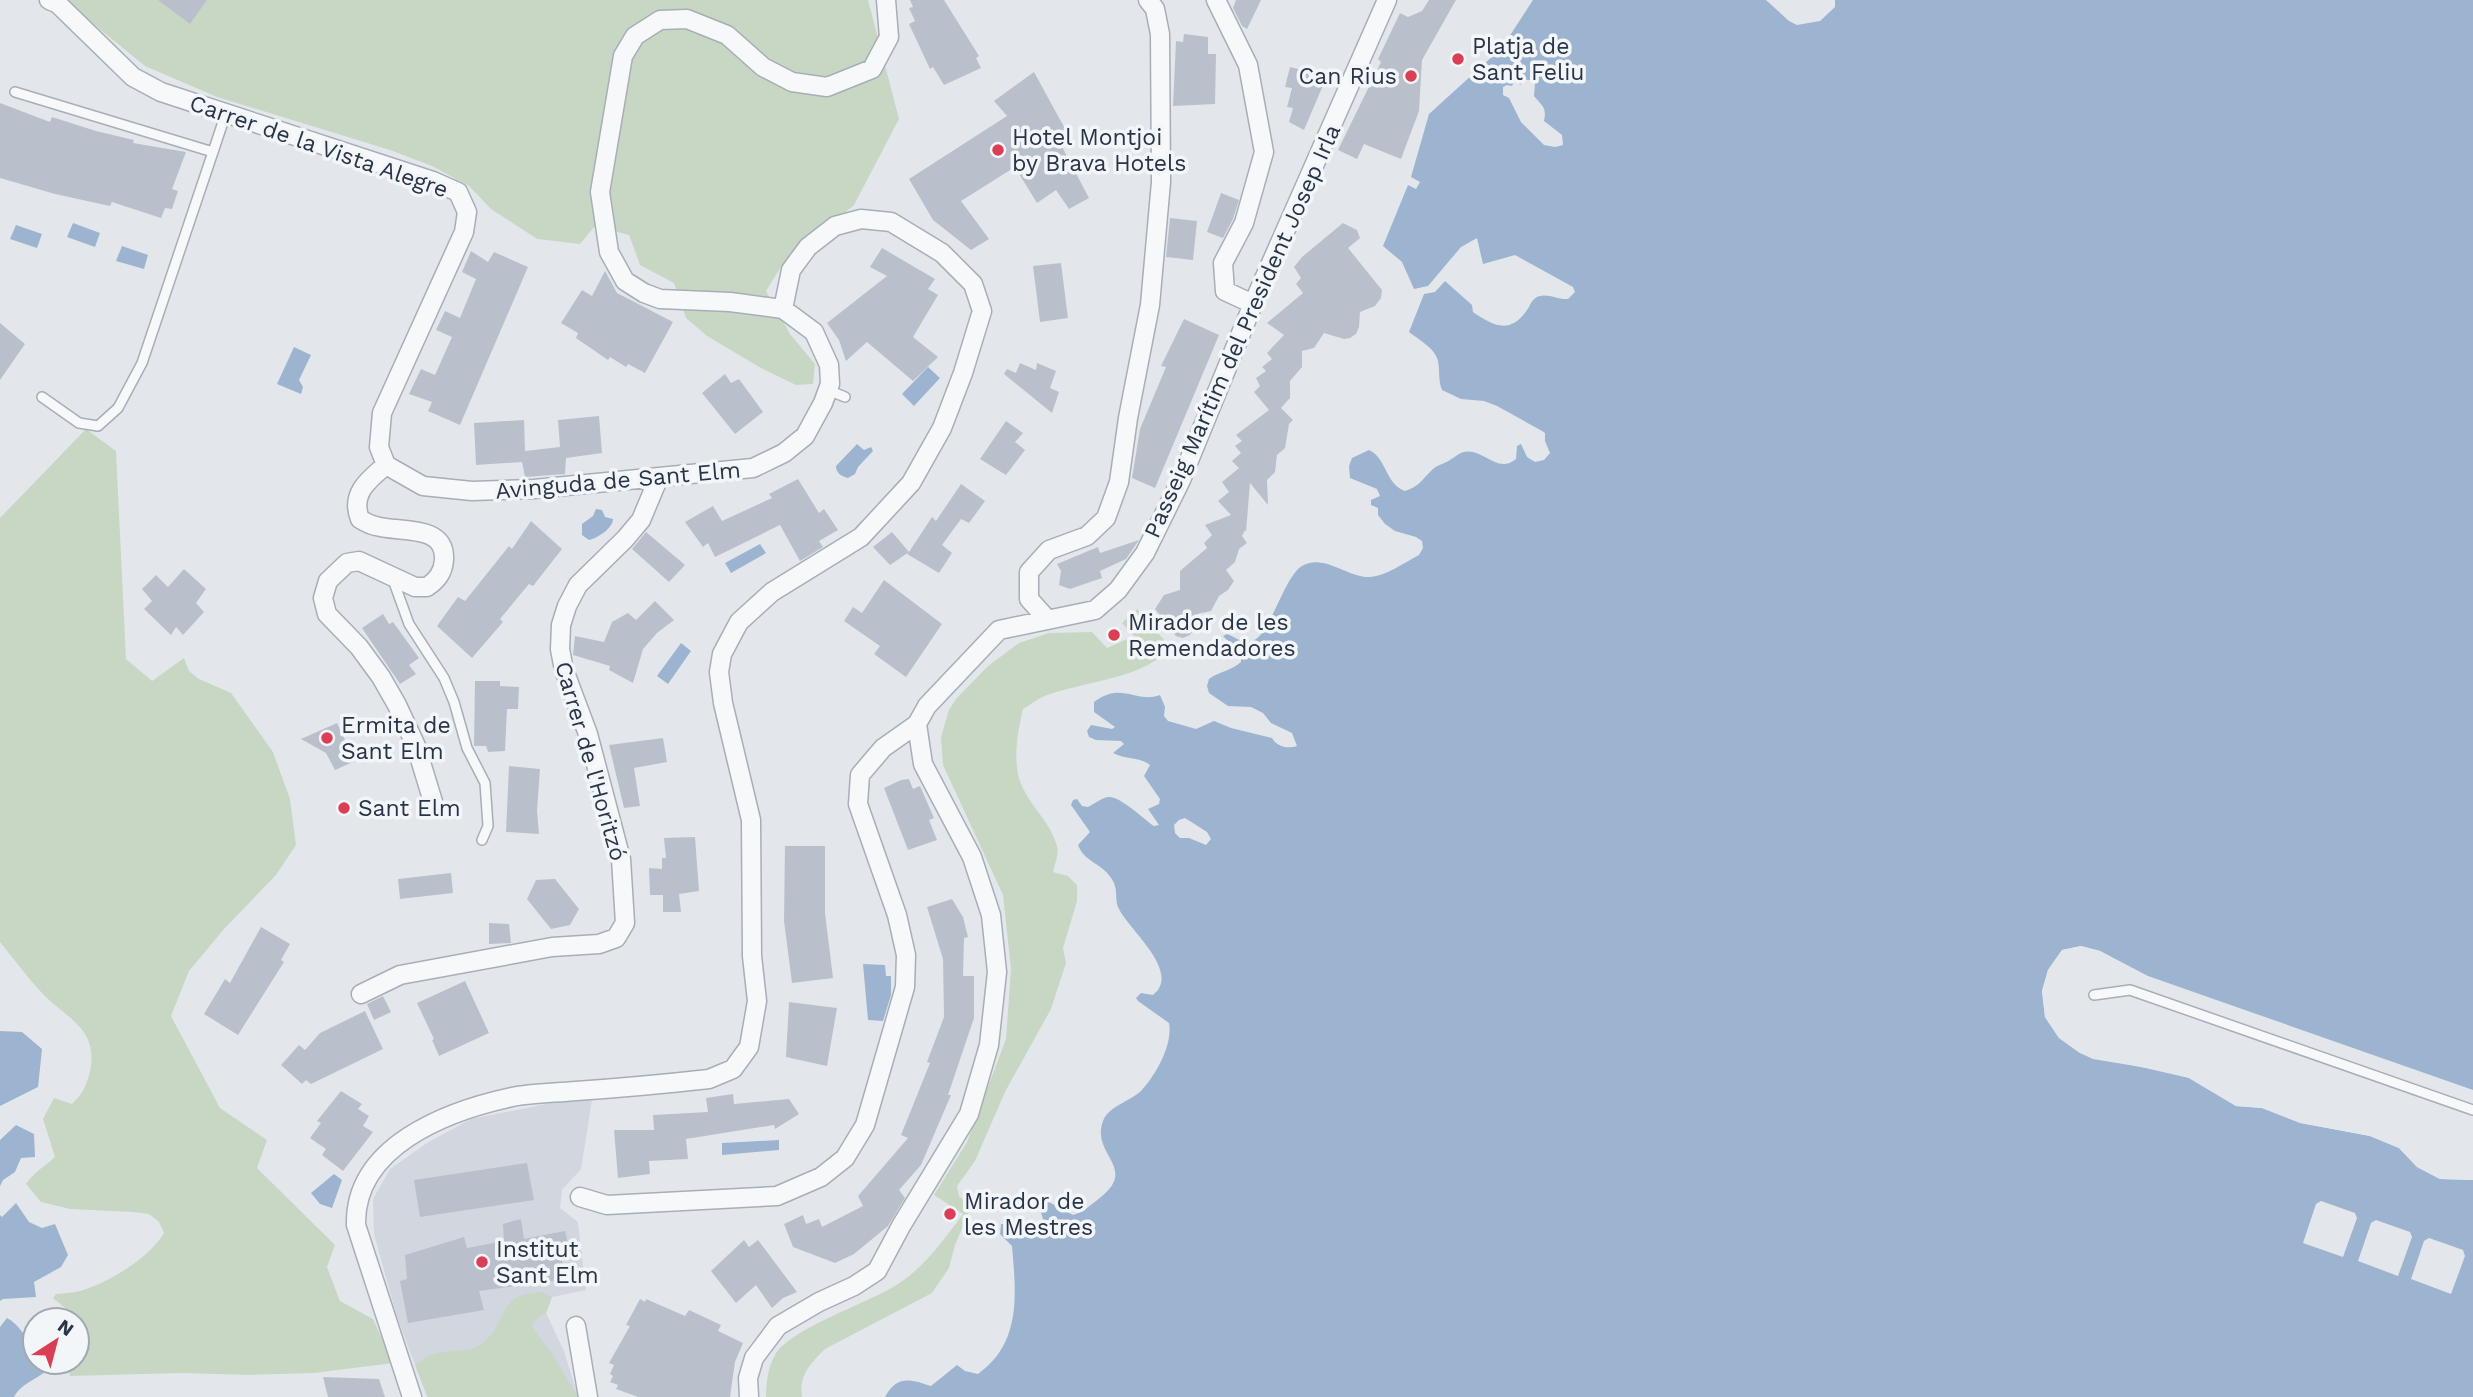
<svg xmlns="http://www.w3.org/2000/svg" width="2473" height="1397" viewBox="0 0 2473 1397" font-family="'Work Sans',sans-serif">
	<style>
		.built { fill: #d1d6df }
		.green { fill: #c8d7c4 }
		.water { fill: #9cb4cf; fill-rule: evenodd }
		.pier { fill: #e3e7ec }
		.building { fill: #bac0cb }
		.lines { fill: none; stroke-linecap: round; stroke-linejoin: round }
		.service-casing { stroke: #a7aeb7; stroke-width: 12 }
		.minor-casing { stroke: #a7aeb7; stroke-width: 21 }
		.service { stroke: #f7f8fa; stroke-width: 9 }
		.minor { stroke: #f7f8fa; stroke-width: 18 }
		.poi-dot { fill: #db3f55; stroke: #f3f6f9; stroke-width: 2.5 }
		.labels { text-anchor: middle; stroke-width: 7; stroke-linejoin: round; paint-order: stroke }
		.poi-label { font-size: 23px; fill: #293447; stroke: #f3f6f9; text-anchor: start }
		.street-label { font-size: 23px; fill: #293447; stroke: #f3f6f9 }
	</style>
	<rect width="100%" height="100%" fill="#e3e7ec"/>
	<path class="built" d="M592,1100L581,1169L562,1190L560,1208L578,1222L586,1290L552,1297L546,1313L564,1351L578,1397H427L396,1314L374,1234L373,1199L390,1169L427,1143L471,1119L562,1101Z"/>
	<path class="green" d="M64,0H868L899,119L854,205L781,267L766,291L790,334L815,364L813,384L796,385L761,368L707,336L686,318L674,283L640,265L629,235L595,226L580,244L537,239L491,209L469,186L432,166L390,150L217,97L145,66Z
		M86,429L116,451L126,659L152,681L184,658L189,671L199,679L231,693L273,752L290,799L296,845L276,875L224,929L189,971L171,1016L220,1108L267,1140L257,1168L335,1245L327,1267L340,1301L373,1319L393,1363L314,1373L249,1375L182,1373L70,1376L67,1362H77V1320H66L70,1312L53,1298L56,1294C65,1293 75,1293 83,1290C110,1282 150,1257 164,1233L159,1222L149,1214L134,1212L70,1209L41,1202L26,1184C34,1172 44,1167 55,1157L43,1119L54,1098L72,1104C83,1093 86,1087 90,1071C99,1029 67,1019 42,993C27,977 14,959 0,942V518Z
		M1137,609L1170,647C1148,678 1082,682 1047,695C1039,698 1031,704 1023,709C1018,731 1014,751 1018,774C1024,802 1050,819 1057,846C1059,853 1055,864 1053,872L1068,876L1077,885V901L1063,948L1066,963L1051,1009L1005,1092L975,1161L957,1186L959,1196L971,1207L955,1245L949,1268L932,1293L825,1349C810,1364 799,1375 802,1397H766C766,1383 768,1367 775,1355C791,1327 871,1303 901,1282C927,1264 944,1239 963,1214L934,1195L967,1142L1006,1039L1011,969L1003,895L943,765L941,737L949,710L956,699L988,666L1019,643L1049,633L1092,632L1107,648L1134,636L1122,623Z
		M541,1292L552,1297L546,1313L540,1316L531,1326L553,1355L578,1397H428L415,1365C420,1362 424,1358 429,1356C445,1348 468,1355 483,1343C510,1320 496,1294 541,1292Z"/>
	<path class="water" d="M1533,0H2473V1090L2148,976L2100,951L2081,946L2062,950L2048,970L2042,991L2045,1017L2059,1038L2080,1053L2189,1078L2236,1106L2262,1108L2301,1123L2370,1136L2399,1148L2417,1167L2440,1179L2473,1180V1397H885C897,1375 910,1379 931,1386L957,1365L965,1371L978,1374C1022,1343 1016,1293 1012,1246L1000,1234L1001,1224L1037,1225L1043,1219L1039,1206L1033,1202L1036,1195L1073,1215C1083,1212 1088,1207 1096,1201C1142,1168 1090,1156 1103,1121C1109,1106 1129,1102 1141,1091C1156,1075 1173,1045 1169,1023L1138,1001L1136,998L1141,993L1153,995C1182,972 1129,930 1119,909C1113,897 1121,889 1108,874C1098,862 1084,861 1078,845L1090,832L1071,805L1073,800L1077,799L1082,806L1088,807C1094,804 1102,798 1108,797C1119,795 1144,819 1154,826L1159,825L1148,809L1159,804L1160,799L1144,776L1150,765C1138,756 1126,760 1113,753L1124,744L1121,741L1096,740L1089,737L1087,731L1091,725L1112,729L1115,727L1094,712V702C1122,681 1136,704 1160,695L1165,707L1164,716L1168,721L1196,729L1214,721L1231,728L1272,738C1277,747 1288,749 1297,746L1292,733L1271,723L1263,713L1251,707L1228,706L1209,693L1207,686L1209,679C1220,671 1231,671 1241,662V654L1223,636L1227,634C1233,636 1241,642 1247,642C1269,644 1282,578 1302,566C1323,553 1347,577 1369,577C1385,577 1405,562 1419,555L1423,548L1422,541L1416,537L1395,531L1385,524L1378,515V508L1371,505V500L1380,496L1377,489L1350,478L1349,466L1352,458L1369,450C1387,458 1385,484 1405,491C1418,487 1422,480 1431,471C1436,465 1444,464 1450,460C1455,457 1459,453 1464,452C1484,448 1497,475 1516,459L1517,446L1521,444L1527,457L1535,462L1544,460L1550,453L1545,441V433L1542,431L1497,406L1484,401L1461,399L1442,390C1438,380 1440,371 1438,361C1435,348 1419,340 1409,332L1424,294L1435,292L1445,281L1472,305L1473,312C1496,328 1512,334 1529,307C1531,302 1535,296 1541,296C1549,294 1559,300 1568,299L1575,292L1573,287L1515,255L1483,264L1477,238L1461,247L1428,286L1414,289L1402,262L1383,246L1408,185L1416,189L1420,182L1411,177L1429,114L1494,55L1509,37ZM1525,80H1531L1535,83L1534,96C1542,106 1547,107 1544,121L1562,135L1563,145L1555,147L1544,145L1521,122L1509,98L1503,95V87L1507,85L1512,86L1514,82L1518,81L1520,85ZM1185,818L1207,832L1211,839L1206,845L1189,838H1180L1175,833L1174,825L1179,820Z
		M73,223L100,233L95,247L67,237Z
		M16,225L42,234L37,248L10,239Z
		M122,246L148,255L144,269L116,261Z
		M294,347L311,355L299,380L303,387L301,394L277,384Z
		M928,367L940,378L914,406L902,394Z
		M857,444L864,450L871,447L873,451L858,467L855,474L848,478C841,476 836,473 836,466Z
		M596,509L602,510L605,517L613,519C613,528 598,538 589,540L582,535V524L593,516Z
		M760,544L766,553L731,573L725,563Z
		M681,643L691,651L668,684L657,676Z
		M863,964L885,965L886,976H891V995L883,1021L868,1020Z
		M0,1031L22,1032L42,1049L38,1087L0,1106Z
		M16,1125L34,1134L35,1157L21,1158L15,1172L3,1180L0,1186V1140Z
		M779,1140V1150L722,1155V1143Z
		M334,1174L342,1180L332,1208L320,1204L311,1193Z
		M16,1203L29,1222L42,1228L55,1224L68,1255L61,1267L34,1282L36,1297L3,1299L0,1301V1215L2,1217Z
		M7,1318C19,1324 24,1337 35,1346V1362H51L52,1366C41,1378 22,1382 14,1397H0V1327Z"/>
	<path class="pier" d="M1766,0H1835V7L1820,21L1797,25L1789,21Z
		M2081,946L2100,951L2126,965L2124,967L2099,955L2081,949L2064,953L2051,971L2046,992L2048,1016L2061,1035L2082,1050L2094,1056L2172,1069L2190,1074L2237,1103L2263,1105L2301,1119L2371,1132L2401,1145L2419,1164L2441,1175L2473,1177V1180L2440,1179L2417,1167L2399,1148L2370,1136L2300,1123L2262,1108L2236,1106L2189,1078L2171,1072L2093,1059L2080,1053L2059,1038L2045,1017L2042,991L2048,970L2062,950Z
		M2321,1201L2355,1213L2357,1218L2343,1257L2303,1243L2316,1204Z
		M2376,1220L2410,1232L2412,1237L2398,1276L2358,1261L2371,1223Z
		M2429,1238L2463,1250L2465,1256L2451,1294L2411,1279L2424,1241Z"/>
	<path class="building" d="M158,0H207L190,24Z
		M910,0H944L979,56L976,58L981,68L944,85L933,67L930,69L909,24L915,21L909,8L913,7Z
		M1236,0H1261L1247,29L1242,26L1233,8Z
		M1429,0H1456L1422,60L1419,111L1401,159L1364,144L1357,159L1338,150L1381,62L1378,59L1400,13L1408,17L1422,11Z
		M1184,34L1208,37V54H1216L1215,104L1173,106L1176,41L1183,42Z
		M1290,67L1327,76L1304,130L1289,122L1293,108L1287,107L1292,88L1285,87Z
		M1034,72L1069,136L1060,143L1089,198L1069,209L1056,190L1037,203L1015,167L961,201L989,239L971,250L933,220L909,179L1007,116L994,101Z
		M0,103L50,122L52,117L96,131L134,140L133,143L186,152L172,189L178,191L172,209L165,208L161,218L112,202L110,206L55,194L0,178Z
		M1221,193L1239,200L1233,219L1223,238L1207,232Z
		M1170,218L1197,221L1193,260L1166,257Z
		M1343,223L1357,230L1360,238L1348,248L1382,290L1381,298L1375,306L1360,312L1359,327L1356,334L1350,338L1344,339L1324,333L1314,348L1302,351V367L1290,381V398L1281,408L1293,420L1289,424L1285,448L1277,455L1275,472L1267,480L1268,505L1250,483L1246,532L1245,530L1242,536L1247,543L1239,549L1235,562L1226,570L1234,581L1228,590L1219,596L1211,611L1197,614L1196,626L1190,635L1183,638L1176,636L1155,609L1164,595L1180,590V571L1207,548L1204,543L1212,535L1205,525L1231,515L1218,501L1229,492L1222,482L1239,468L1232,461L1241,453L1235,446L1242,441L1236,435L1269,410L1254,392L1260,386L1256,378L1266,371L1262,367L1272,359L1267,353L1284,335L1267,323L1303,293L1296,284L1301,278L1294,267L1302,257Z
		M882,248L935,279L928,289L938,295L913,337L938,357L913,381L867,342L846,361L839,340L827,323L887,276L870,267Z
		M471,251L488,262L494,252L528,267L460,425L428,411L432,402L409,394L421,369L435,375L452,337L436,330L445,311L460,318L476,279L462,272Z
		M1061,263L1068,318L1040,322L1033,266Z
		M605,271L617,293L673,322L645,373L628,364L626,367L610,357L608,360L576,338L578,333L561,323L582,290L592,296Z
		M1184,319L1219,335L1155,488L1132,478L1140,429L1166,367L1161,366Z
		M0,323L25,344L0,380Z
		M1020,363L1036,370L1037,363L1056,371L1050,388L1059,392L1052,413L1004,374L1007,369L1016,373Z
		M725,374L731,383L739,379L763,412L735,434L702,393Z
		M599,416L602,453L566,458L565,474L525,477L522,462L476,465L474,423L524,420L525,451L560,447L558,420Z
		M1006,421L1023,433L1015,442L1025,450L1006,475L980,459Z
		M798,479L819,513L824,509L838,530L819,541L823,547L800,561L780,525L715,557L708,543L703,547L685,522L713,506L722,521L772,498L769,494Z
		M961,484L985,501L969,523L961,519L942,545L952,553L939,573L907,554L909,552L890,565L873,547L892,532L909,552L932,517L936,521Z
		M531,521L562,549L533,586L529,584L500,619L503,622L472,658L437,626L458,597L465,601L509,546L512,549Z
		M646,532L685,565L669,582L632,549Z
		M1139,540L1126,559L1100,571L1102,578L1070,589L1059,585L1061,571L1057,564L1098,547L1100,553Z
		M184,569L206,589L196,603L204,612L183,635L176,627L171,635L144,609L152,601L142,589L156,575L168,587Z
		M884,580L942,624L906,677L874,654L880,646L844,621L853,607L862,613Z
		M655,601L674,620L657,633L643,649L633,683L609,670L610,666L573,655L575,636L604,642L612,622L628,613L636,620Z
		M383,614L389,624L393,622L419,658L409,665L416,674L400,684L362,628Z
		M475,681H500V686L519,687L518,709H507L505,751L488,752L486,746H474Z
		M337,723L355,761L335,770L326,753L301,739Z
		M663,738L667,762L634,768L640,806L624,808L609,745Z
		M509,766L540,769L537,811L539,834L506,832Z
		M909,779L913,789L920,786L934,818L929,820L937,840L908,850L884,788L901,780Z
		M695,837L699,891L679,894L681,912H663V895H650L649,868L662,869V858H666L664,838Z
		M785,846H825V913L833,978L792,983L784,921Z
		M451,873L453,893L400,899L398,879Z
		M555,879L579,909L570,925L551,929L527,899L536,880Z
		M952,899L963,917L968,937L964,938L963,976H974V1018L948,1095H951L921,1165L899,1190L905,1198L888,1226L854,1254L835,1263L793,1247L784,1224L803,1215L806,1224L819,1219L822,1227L863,1206L858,1196L908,1138L901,1135L930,1063L927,1062L944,1017L943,959L927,907Z
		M489,923L509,924L511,943L489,944Z
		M261,927L290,944L281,960L284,962L238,1035L204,1014L225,979L230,983Z
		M465,981L489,1033L439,1056L432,1040L434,1039L417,1003Z
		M383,996L391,1012L374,1020L367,1004Z
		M789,1002L837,1008L827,1066L786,1057Z
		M365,1011L383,1049L311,1084L306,1080L302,1084L281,1065L299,1045L305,1050L320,1033Z
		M341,1091L362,1104L358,1109L369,1116L363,1126L373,1132L343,1171L322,1155L326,1149L310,1138L321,1123L317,1121Z
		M733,1094L734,1104L789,1099L799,1114L775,1129L774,1125L686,1139L688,1159L649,1161L650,1174L618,1178L614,1130H654L653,1115L708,1112L706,1098Z
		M527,1163L534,1200L420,1217L414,1180Z
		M521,1219L524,1239L565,1231L571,1255L561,1256L566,1279L479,1291L484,1310L408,1323L400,1281L407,1279L405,1255L464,1237L467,1248L504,1241L503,1224Z
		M744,1240L749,1247L758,1240L797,1292L783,1298L772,1308L756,1285L736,1303L711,1271Z
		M640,1299L645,1302L646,1299L685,1316L689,1310L721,1325L718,1331L743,1343L735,1362L730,1397H638L616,1389L618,1385L610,1382L613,1376L610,1374L614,1365L609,1363L630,1326L626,1325Z
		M323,1377L379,1379L385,1397H328Z"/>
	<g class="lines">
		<defs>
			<path id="service" d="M15,92L213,152L226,113
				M828,390L845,397
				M42,397L79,423L98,426L118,408L142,363L213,152
				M392,577L409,624L444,678L454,702L467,748L485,783L488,826L482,840
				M2094,995L2130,990L2473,1110"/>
			<path id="minor" d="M49,0L58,4L133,77L161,92L433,181L458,192L467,212L464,232L382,413L379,447L386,465
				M1216,0L1248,65L1264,152L1244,223L1223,263L1225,291L1253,304
				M386,465L423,486L472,491L534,489L753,468L784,453L805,436L823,403L830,384L829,365L814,332L783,309L730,302L660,299L644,293L625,281L609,252L600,192L623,56L635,36L660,20L687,19L727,35L763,67L792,82L827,87L872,69L889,37L886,0
				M386,465C368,480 350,494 360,519C365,522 370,525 376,526C398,533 446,523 444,560C443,573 437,580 427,587H415L359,561L347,563L328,581L323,598L327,614L359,647L381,677L397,705L416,746L434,805
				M1047,619L1029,599V572L1049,550L1087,536L1106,518L1119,482L1128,418L1150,305L1161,182L1160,34L1155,9L1148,0
				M361,994L400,975L552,947L599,944L616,938L625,923L621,859L588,734L564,670L560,649L561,625L567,606L578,585L625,539L641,520L659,477
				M580,1197L607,1205L777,1196L821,1177L845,1158L865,1125L905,987L906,955L897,915L858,804L860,775L883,748L917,724
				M576,1326L588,1397
				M412,1397L356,1225C354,1146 447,1111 512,1097C532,1093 555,1093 576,1091C620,1088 664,1084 709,1079L733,1069L749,1047L757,1001L752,956L751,820L723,703L719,672L722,654L739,622L772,592L861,537L911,483L942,428L963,373L982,311L973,284L942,253L891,222L861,219L835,226L808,247L791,270L783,309
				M749,1397L748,1378L754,1358L778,1326L819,1302L854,1286L877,1271L901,1226L969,1114L989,1045L997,972L991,915L972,857L923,764L917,724L927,706L999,630L1095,610L1118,590L1145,553L1181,480L1253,304L1387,0"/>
		</defs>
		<use href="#service" class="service-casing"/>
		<use href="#minor" class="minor-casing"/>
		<use href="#service" class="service"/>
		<use href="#minor" class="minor"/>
	</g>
	<g class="poi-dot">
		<circle cx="1458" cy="59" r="7"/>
		<circle cx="1411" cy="76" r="7"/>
		<circle cx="998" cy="150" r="7"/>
		<circle cx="1114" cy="635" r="7"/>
		<circle cx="327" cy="738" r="7"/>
		<circle cx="344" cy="808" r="7"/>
		<circle cx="950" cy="1214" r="7"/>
		<circle cx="482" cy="1262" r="7"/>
	</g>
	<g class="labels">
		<g class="poi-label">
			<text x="1472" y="54">Platja de<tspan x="1472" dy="26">Sant Feliu</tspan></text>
			<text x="1397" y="84" text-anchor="end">Can Rius</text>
			<text x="1012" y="145">Hotel Montjoi<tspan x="1012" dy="26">by Brava Hotels</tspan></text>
			<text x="1128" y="630">Mirador de les<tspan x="1128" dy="26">Remendadores</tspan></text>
			<text x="341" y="733">Ermita de<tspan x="341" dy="26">Sant Elm</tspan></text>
			<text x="358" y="816">Sant Elm</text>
			<text x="964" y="1209">Mirador de<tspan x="964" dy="26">les Mestres</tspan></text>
			<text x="496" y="1257">Institut<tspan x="496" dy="26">Sant Elm</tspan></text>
		</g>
		<g class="street-label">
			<text transform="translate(319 146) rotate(19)" y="8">Carrer de la Vista Alegre</text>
			<text transform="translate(1242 331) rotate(-66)" y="8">Passeig Marítim del President Josep Irla</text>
			<text transform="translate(618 480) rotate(-5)" y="8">Avinguda de Sant Elm</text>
			<text transform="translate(591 761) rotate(74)" y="8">Carrer de l'Horitzó</text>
		</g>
	</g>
	<g transform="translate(56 1341) rotate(36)"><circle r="33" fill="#f3f6f9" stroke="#a2a8b2" stroke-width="2"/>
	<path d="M0-5L12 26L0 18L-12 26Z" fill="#db3f55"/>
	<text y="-10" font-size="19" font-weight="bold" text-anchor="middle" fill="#293447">N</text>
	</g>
</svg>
